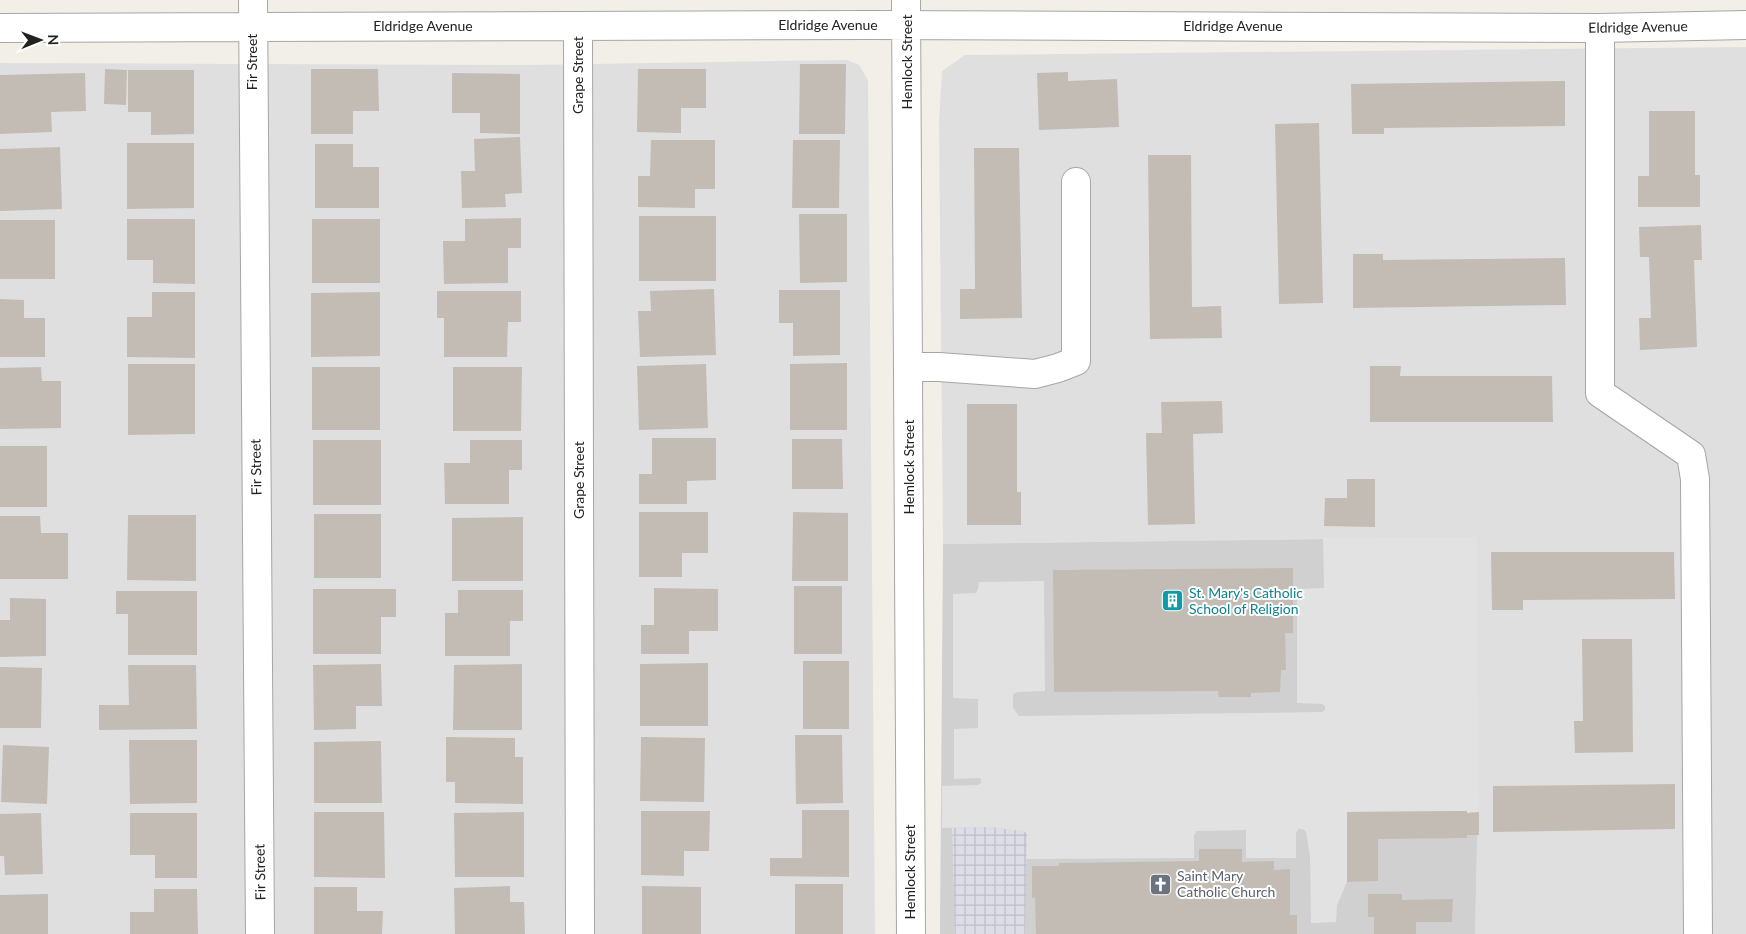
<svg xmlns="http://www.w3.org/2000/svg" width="1746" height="934" viewBox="0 0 1746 934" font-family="Lato,sans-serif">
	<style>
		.residential { fill: #e0dfdf }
		.religious { fill: #d0d0d0 }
		.parking { fill: #e2e2e2 }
		.plaza { fill: url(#plaza-grid) }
		.building { fill: #c3bcb5 }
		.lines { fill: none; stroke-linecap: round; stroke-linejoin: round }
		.minor-casing { stroke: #a6a6a6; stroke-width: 30 }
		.minor { stroke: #fff; stroke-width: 28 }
		.labels { text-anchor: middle; stroke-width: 4; stroke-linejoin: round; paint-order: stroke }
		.street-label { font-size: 14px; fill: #222; stroke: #fff }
		.culture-label { font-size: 14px; fill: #0d838f; stroke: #fff; text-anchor: start }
		.worship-label { font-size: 14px; fill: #5b616d; stroke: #fff; text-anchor: start }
	</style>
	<defs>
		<pattern id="plaza-grid" width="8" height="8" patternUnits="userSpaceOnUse" patternTransform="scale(1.25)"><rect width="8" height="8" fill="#dddde8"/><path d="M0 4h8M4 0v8" fill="none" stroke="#bdbdc7"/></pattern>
	</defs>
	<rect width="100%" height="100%" fill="#f2efe8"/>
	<path class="residential" d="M1746,47V934H1475L1478,803L1477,537L943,544L939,121L942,71L965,55Z
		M847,60L859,65L868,80L875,934H0V63L527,65Z"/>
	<path class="religious" d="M1477,537L1478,803L1475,934H940L943,544Z"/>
	<path class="parking" d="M1477,537L1479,812L1467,813V811L1347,812V882L1337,905L1336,922L1311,923L1310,856L1306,832L1303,829H1298L1296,833V858H1246V830L1197,831L1194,835V858L1026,859L1027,834L1023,831L990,827L942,828V786L978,785L981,783V779L978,778L954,779V729L978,728V699L953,698V594L976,593L978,589L979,582L1044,581L1045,691L1018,692L1013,694V708L1019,716L1322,712L1325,710V706L1322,704L1297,703V589L1324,588L1323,538Z"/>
	<path class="plaza" d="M990,827L1023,831L1027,833L1025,934H955L952,828Z"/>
	<path class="building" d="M800,64H846L845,134H799Z
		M105,69L127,70L126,105L104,104Z
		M311,69H378L379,111H353V134H311Z
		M638,69H706V108H681V133L637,132Z
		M128,70H194V134L151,135V112H128Z
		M1068,72V81L1117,79L1119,127L1039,130L1037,73Z
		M85,73L86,111L51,112L52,132L0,134V75Z
		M452,73L520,74V134L480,133V113H452Z
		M1565,81V126L1384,128V134H1352L1351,84Z
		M1649,111H1695V175H1700V207H1638V176H1649Z
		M1319,123L1323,303L1279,304L1275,124Z
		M520,137L522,193L505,194L506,207L462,208L461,171H475L474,139Z
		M651,140H715V189H695V208L638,207V176H650Z
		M793,140H840L839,208H792Z
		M127,143H194V208L127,209Z
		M315,144H353V167H379V208H315Z
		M60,147L62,209L0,211V149Z
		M974,148H1019L1022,318L960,319V289H975Z
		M1148,155H1191L1192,307L1221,306L1222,338L1150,339Z
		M799,214H847V282L800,283Z
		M639,216H716V281H639Z
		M521,218V248H508V283L444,284L443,241H465V219Z
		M127,219H195V284L153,283V260H127Z
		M312,219H380V283H312Z
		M0,220H55V279H0Z
		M1701,225L1702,260H1694L1697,347L1640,350L1639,318H1651L1649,257H1640L1639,227Z
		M1353,254H1383V260L1565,258L1566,305L1353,308Z
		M714,289L716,355L640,357L638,311H651L650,291Z
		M779,290H840V355L793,356V323H779Z
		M437,291H521V322H508L507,357H444V318H437Z
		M152,292H195V358L127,357V317H152Z
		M380,292V356L311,357V293Z
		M0,299L24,300V318H45V357H0Z
		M847,363V430H790V364Z
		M128,364H195V434L128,435Z
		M706,364L708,428L639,430L637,366Z
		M1370,366H1401L1400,376H1552L1553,422H1370Z
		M41,367L42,381H61V428L0,429V368Z
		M312,367H380V430H312Z
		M453,367H522L521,431H453Z
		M1222,401L1223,433L1193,434L1195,524L1148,525L1146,433H1162L1161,402Z
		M967,404H1017V492H1021V525H967Z
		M652,438H716V480L687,481V504H639V474H652Z
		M792,439H842L843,489H792Z
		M313,440H381V505H313Z
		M470,440H522V470H509V504H445L444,463H470Z
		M0,446H47V507H0Z
		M1347,479H1375V527L1324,526L1325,498H1347Z
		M639,512H708V553H682V577H639Z
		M793,512L848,513V581H792Z
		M314,514H381V578H314Z
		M128,515H196V581L127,580Z
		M0,516H40L41,533H68V579H0Z
		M523,517V581H452V518Z
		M1491,552H1674L1675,599L1523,600V610H1492Z
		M1293,568V633H1285L1286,670H1281L1280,692L1251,693V697H1219L1218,691L1054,692L1053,570Z
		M794,586H842V654H794Z
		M654,588L718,589V631H689V654H641V625H654Z
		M313,589H396V617H381V654H313Z
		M458,590H523V621H510V656H445V613H458Z
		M116,591H197V655H128V614H116Z
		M10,598L46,599V656L0,657V620H10Z
		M1582,639H1632L1633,752L1575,753L1574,721H1583Z
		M803,661H849V729H803Z
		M708,663V726H640V664Z
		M381,664L382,706H356V729L314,730L313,665Z
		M522,664V730H453L454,665Z
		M128,665H196L197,729L99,730V705H129Z
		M0,667L42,668L41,728H0Z
		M795,735H842L843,803L796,804Z
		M446,737L515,738V757H523V804L455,803V782H446Z
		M641,737L705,738L704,802L640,801Z
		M129,740H197V803L130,804Z
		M381,741L382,803H314V742Z
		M3,745L49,747L47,804L1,802Z
		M1675,784V829L1493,832V786Z
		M802,810H849V877L770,876V858H802Z
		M641,811H710L709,851H684V876L641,875Z
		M1467,811V813L1479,812V835H1467V838L1378,839V881L1347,882V812Z
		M314,812H384L385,878L314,877Z
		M524,812V877H455L454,813Z
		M41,813L43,874L5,875L4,856H0V814Z
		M130,813H197V878H155V855H130Z
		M1199,849H1242V862L1274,861V870L1290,869V915H1297V934H1036L1035,898H1032V866H1059V863L1199,861Z
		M795,884H843V934H795Z
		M510,886V902H524L525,934H455L454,888Z
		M642,886L701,887V934H642Z
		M314,887H357V911H383L382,934H314Z
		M154,889H197L198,934H130V912H154Z
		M48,894V934H0V895Z
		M1368,894H1402V900L1453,899L1452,922H1416V934H1374V917H1368Z"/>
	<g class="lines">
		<defs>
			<path id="minor" d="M253,0L260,934
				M906,0L911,934
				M578,27L580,934
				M0,28L870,25L1600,28L1746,25
				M1600,28V393L1691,455L1695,479L1698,934
				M908,367H939L1035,374L1058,368L1076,361V182"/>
		</defs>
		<use href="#minor" class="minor-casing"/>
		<use href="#minor" class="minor"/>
	</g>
	<defs>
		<symbol id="building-square" viewBox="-11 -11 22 22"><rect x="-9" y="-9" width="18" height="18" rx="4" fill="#0f9aa8" stroke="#fff"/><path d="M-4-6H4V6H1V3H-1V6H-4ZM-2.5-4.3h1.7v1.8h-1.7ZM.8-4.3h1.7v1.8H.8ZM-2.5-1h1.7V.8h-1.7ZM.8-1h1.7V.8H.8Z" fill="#fff"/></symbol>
		<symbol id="church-square" viewBox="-11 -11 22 22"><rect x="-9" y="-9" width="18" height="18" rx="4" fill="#6b7280" stroke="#fff"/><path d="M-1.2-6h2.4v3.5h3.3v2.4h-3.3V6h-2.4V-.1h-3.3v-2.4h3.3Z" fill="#fff"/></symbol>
	</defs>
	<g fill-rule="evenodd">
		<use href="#building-square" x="1160" y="588" width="25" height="25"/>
		<use href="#church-square" x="1148" y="872" width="25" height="25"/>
	</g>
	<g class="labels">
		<g class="street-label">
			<text x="828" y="30">Eldridge Avenue</text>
			<text x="423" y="31">Eldridge Avenue</text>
			<text x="1233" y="31">Eldridge Avenue</text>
			<text transform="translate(1638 27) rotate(-1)" y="5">Eldridge Avenue</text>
			<text transform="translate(252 62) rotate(-90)" y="5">Fir Street</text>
			<text transform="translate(907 62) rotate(-90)" y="5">Hemlock Street</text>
			<text transform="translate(578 75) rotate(-90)" y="5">Grape Street</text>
			<text transform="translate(256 467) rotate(-91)" y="5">Fir Street</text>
			<text transform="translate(909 467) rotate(-90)" y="5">Hemlock Street</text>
			<text transform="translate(579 480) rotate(-90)" y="5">Grape Street</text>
			<text transform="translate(260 872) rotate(-91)" y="5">Fir Street</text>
			<text transform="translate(910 872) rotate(-90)" y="5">Hemlock Street</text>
		</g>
		<g class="culture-label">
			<text x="1189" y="598">St. Mary's Catholic<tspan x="1189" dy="16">School of Religion</tspan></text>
		</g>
		<g class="worship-label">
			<text x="1177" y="881">Saint Mary<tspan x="1177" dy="16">Catholic Church</tspan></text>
		</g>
	</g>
	<g transform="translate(40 40) rotate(89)" stroke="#ffffff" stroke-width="4" paint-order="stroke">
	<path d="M0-4L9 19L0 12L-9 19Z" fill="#222222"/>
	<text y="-8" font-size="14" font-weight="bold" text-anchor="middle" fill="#222222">N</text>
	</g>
</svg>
